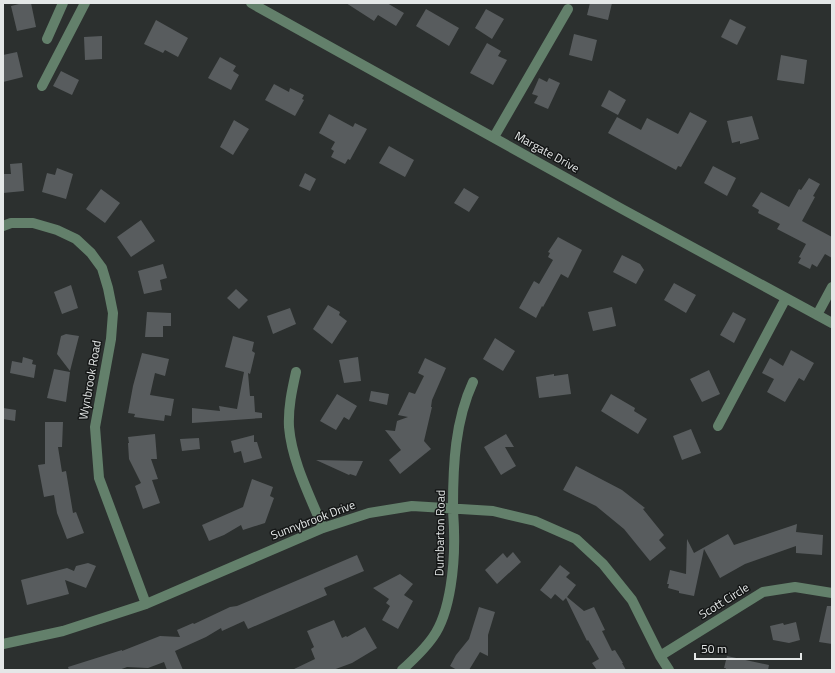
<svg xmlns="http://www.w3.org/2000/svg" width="835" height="673" viewBox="0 0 835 673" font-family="'Titillium Web',sans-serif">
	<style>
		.building { fill: #585c5e }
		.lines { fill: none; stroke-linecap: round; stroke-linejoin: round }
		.minor { stroke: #63806b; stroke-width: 10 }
		.labels { text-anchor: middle; stroke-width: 3; stroke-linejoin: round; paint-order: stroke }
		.street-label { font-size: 12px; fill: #e4e7e7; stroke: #151717 }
	</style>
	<rect width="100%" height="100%" fill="#2c302f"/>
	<path class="building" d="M23,3H31L36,27L17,31L11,6Z
		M346,3H387L404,13L396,26L378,15L374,21Z
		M590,3H612L608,20L587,15Z
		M426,9L459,28L449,46L416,26Z
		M486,9L504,19L492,39L475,28Z
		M730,19L746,27L737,45L721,37Z
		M156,20L188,38L178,57L165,50L163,53L144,44Z
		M574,34L597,40L592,61L569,55Z
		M102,36V59L85,60L84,37Z
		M487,43L501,51L498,56L507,60L493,85L470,73Z
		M17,52L23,77L3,82V55Z
		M781,55L807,60L804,84L777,80Z
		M220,57L236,66L233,71L239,75L231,90L208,78Z
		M61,71L79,80L72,95L53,86Z
		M539,78L547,82L549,78L560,83L548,109L534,103L538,96L532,94Z
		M274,84L289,92L290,88L304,95L302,99L304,100L295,116L265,100Z
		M609,90L626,100L618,115L601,106Z
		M690,112L707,121L681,167L678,166L676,170L608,133L617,117L641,130L647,118L678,134Z
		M329,114L353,127L355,123L367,129L350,160L348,159L345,164L331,157L334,151L331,149L335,142L319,133Z
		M752,116L759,139L740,144V141L732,143L727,121Z
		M234,120L249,129L233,155L220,147Z
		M389,146L414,160L405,177L379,163Z
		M22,163L24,191L3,193V174H11L10,164Z
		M713,166L736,178L727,196L704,183Z
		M57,168L73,174L66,199L42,192L47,173L55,175Z
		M305,173L316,179L310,191L299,186Z
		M809,178L820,184L813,196L815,197L802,221L832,237V258L825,254L817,267L812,264L810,269L798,263L801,258L799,257L806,244L777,229L780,224L758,213L759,210L752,206L761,192L789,207L799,189L801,190Z
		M464,188L479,197L469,212L454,203Z
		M101,189L120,203L105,223L86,209Z
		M141,220L155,241L131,257L117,237Z
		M558,237L582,250L568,278L561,274L543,307L542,306L536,318L519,308L534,281L539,284L553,260L548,257L550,253L548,252Z
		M622,255L640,264L644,270L636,284L613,272Z
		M163,264L167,278L160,280L162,290L144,294L138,271Z
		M674,283L696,295L686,313L664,300Z
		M71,285L78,308L62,314L54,292Z
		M236,289L248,300L239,309L227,298Z
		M328,305L340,312L339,315L347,321L332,344L313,329Z
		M612,307L616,326L593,331L588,312Z
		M290,308L296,324L273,334L267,316Z
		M147,312L171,313V326H163V337H145Z
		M733,312L746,319L734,343L720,335Z
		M66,334L79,336L70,371L57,354L61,336Z
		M233,336L254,342L252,351L255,353L250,374L248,373L250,396H254L255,412L262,413V418L192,423V408L220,411L219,406L237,409L244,372L225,367Z
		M495,338L515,351L503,371L483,359Z
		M791,350L814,363L804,381L799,378L785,402L767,392L774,379L762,373L770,358L783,366Z
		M142,353L169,359L165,376L155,373L150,395L174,399L171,416L165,415L164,421L134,417L135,414L128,413L133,386Z
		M23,357L33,360L32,364L36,365L34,378L10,373L12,361L22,363Z
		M358,357L361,381L344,383L339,360Z
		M425,358L446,368L432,400L431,407H432L424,441L431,449L400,474L389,460L401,450L385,430L395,431L397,421L408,417L398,415L409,392L415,394L424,376L418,373Z
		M54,369L70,372L66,402L47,398Z
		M709,370L720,394L702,402L690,379Z
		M554,374V376L568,374L571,394L539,398L536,377Z
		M371,391L389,394L387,405L369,401Z
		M337,394L357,406L349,420L344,417L336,430L320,421Z
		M611,394L635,408L634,411L647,419L638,434L601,411Z
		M3,408L16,410L15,421L3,419Z
		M45,422H63L62,447H58L62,472L66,471L73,513L76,512L84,533L67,539L57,513L54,495L44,497L38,465L45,464Z
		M691,429L701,453L682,460L673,436Z
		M155,434L157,459H151L158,479L152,480L160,503L143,509L135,486L141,483L129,459L128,443H129L128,437Z
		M506,434L514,447H505L516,466L501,475L484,447Z
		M254,435V442H257L262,458L244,463L241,451L234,453L231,441Z
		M199,438L200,449L182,451L180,439Z
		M316,460L363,461L356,476L350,474L349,475Z
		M576,466L622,490L645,508L643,509L664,535L659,540L666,548L650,561L624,529L596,506L563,490Z
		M252,479L273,487L270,496L274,498L265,523L243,530L241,525L224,535L209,541L202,525L243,507Z
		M797,524L796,532L823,535L822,555L796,553V546L745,564L720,578L704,549L694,596L679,593V591L668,588L669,584H667L670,570L686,574L687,539L694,553L728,534L734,545Z
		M513,552L521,562L497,584L485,570L503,553L507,558Z
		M357,555L364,571L324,588L327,595L248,629L244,621L222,631L221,628L206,637L175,651L183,670H167L164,662L148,668L127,667L119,670H69L68,667L122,650V651L160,636L180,637L177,630L193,623L194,624L230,607L237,606Z
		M88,563L96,566L86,588L65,580L69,594L27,605L21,580L67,568L74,571L76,566Z
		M560,565L570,573L566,577L576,585L567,597L584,611L594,607L605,630L602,631L612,651L615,650L623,663H622L626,670H597L592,663L599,659L588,640L587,641L566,598L563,601L555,594L551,599L540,590Z
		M400,574L413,584L404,595L413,601L398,629L382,620L390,606L386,603L389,599L373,588Z
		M827,606H832V644L819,642Z
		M479,607L495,612L488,635V656L480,652L469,670H457L450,666L456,655L469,639Z
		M334,620L342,638L346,636L347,637L365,627L377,648L352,663L333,670H292L315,659L311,649L314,647L307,631Z
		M796,622L800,640L789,643L773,640L770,626L783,623L784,625Z
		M727,656L769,665L768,670H725L726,668H724Z"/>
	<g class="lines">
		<path class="minor" d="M251,3L622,209L832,323
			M47,39L63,3
			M42,86L85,3
			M494,137L568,9
			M3,226L11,223H33L57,230L76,239L91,253L102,268L108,288L113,313L111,339L95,427L99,478L146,604
			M817,315L832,287
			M296,372C292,390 288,408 289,427C292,462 310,496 323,528
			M718,426L786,298
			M3,644L63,631L146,604L323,528L369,513L412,506L493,511L535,521L576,539L603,564L632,600L660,656L669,670
			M660,656L763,592L795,587L832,593
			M402,670C413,660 424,650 433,637C451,612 455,562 454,531C454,523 453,515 453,507C453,465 455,421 473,382"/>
	</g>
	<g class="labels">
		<g class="street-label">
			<text transform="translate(547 152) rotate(29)" y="4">Margate Drive</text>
			<text transform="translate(90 380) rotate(-80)" y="4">Wynbrook Road</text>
			<text transform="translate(313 520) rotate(-21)" y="4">Sunnybrook Drive</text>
			<text transform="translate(440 533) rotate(-89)" y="4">Dumbarton Road</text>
			<text transform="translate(724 601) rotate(-32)" y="4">Scott Circle</text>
		</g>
	</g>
	<rect width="835" height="673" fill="none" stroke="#e4e7e7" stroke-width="8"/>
	<path d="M695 653v6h106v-6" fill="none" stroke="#e4e7e7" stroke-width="2"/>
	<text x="701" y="653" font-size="12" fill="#e4e7e7" stroke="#151717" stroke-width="3" paint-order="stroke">50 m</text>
</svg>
